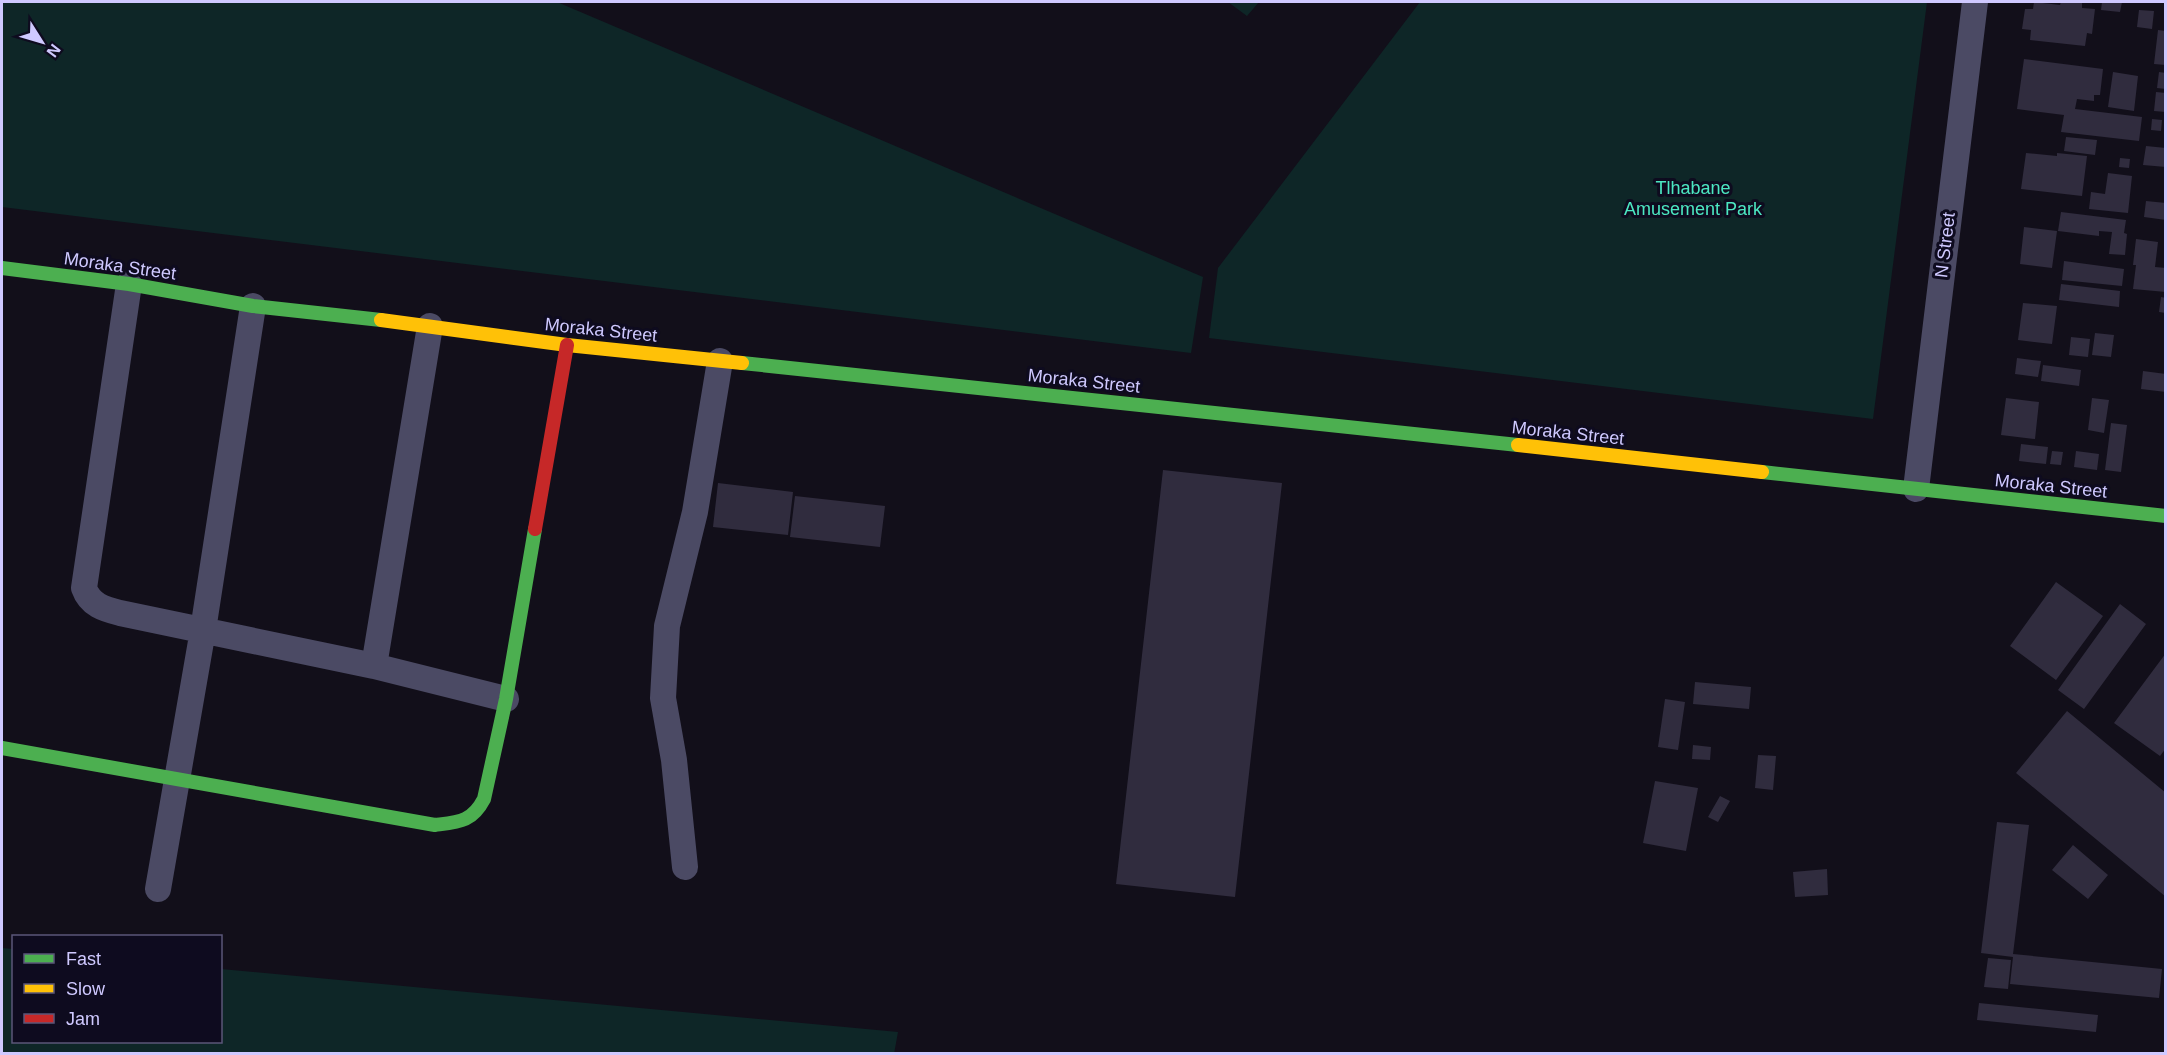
<svg xmlns="http://www.w3.org/2000/svg" width="2167" height="1055" viewBox="0 0 2167 1055" font-family="Arial,sans-serif">
	<style>
		.green { fill: #0e2627 }
		.building { fill: #302c3e }
		.lines { fill: none; stroke-linecap: round; stroke-linejoin: round }
		.street { stroke: #4b4a64; stroke-width: 26 }
		.fast { stroke: #4caf50; stroke-width: 14 }
		.slow { stroke: #ffc107; stroke-width: 14 }
		.jam { stroke: #c62828; stroke-width: 14 }
		.labels { text-anchor: middle; stroke-width: 6; stroke-linejoin: round; paint-order: stroke }
		.park-label { font-size: 18px; fill: #4ce8c2; stroke: #0e0b1f }
		.street-label { font-size: 18px; fill: #cfc9ff; stroke: #0e0b1f }
	</style>
	<rect width="100%" height="100%" fill="#120f1a"/>
	<path class="green" d="M2,2H557L1203,277L1191,353L2,207Z
		M1228,2H1259L1247,16Z
		M1420,2H1927L1873,419L1209,338L1218,268Z
		M2,948L13,949L14,1042H220L221,969L898,1032L894,1054L2,1053Z"/>
	<path class="building" d="M2034,2L2060,5L2061,2H2082V8L2095,9L2092,34L2087,33L2085,46L2030,40L2031,30L2022,29L2025,9H2033Z
		M2102,2H2122L2120,12L2101,10Z
		M2139,10L2154,11L2152,29L2137,27Z
		M2158,30L2166,31V65L2154,64Z
		M2024,59L2103,69L2100,95H2094V101L2077,99L2075,109L2142,117L2139,141L2061,132L2064,115L2017,109Z
		M2113,72L2138,76L2134,111L2108,107Z
		M2159,72L2166,73V89L2157,88Z
		M2156,92L2166,93V112L2154,111Z
		M2152,119L2162,120L2161,131L2151,130Z
		M2066,137L2097,140L2095,155L2064,151Z
		M2146,146L2166,148V167L2143,165Z
		M2026,153L2057,156V153L2087,156L2082,196L2021,189Z
		M2120,158L2130,159L2129,168L2119,167Z
		M2108,173L2132,176L2128,213L2089,209L2091,192L2105,194Z
		M2146,201L2166,203V220L2144,217Z
		M2061,212L2126,220L2124,233L2127,234L2125,255L2109,254L2112,232L2099,231V236L2058,231Z
		M2024,227L2057,231L2052,268L2020,264Z
		M2136,239L2158,242L2155,267L2166,268V292L2133,289L2136,265H2133Z
		M2064,261L2124,269L2122,286L2062,280Z
		M2061,284L2120,291L2119,307L2059,300Z
		M2161,297L2166,298V313L2159,312Z
		M2023,303L2057,306L2052,344L2018,340Z
		M2095,333L2114,335L2111,357L2092,355Z
		M2071,337L2090,339L2088,357L2069,355Z
		M2017,358L2041,361L2038,377L2015,374Z
		M2043,365L2081,370L2079,386L2041,381Z
		M2143,371L2166,374V392L2141,389Z
		M2006,398L2039,402L2035,439L2001,435Z
		M2092,398L2109,400L2104,433L2088,430Z
		M2111,423L2127,425L2121,472L2105,470Z
		M2021,444L2048,447L2046,464L2019,461Z
		M2052,451L2063,452L2061,465L2050,464Z
		M2076,451L2099,454L2097,470L2074,467Z
		M1163,470L1282,483L1235,897L1116,884Z
		M718,483L793,492L788,535L713,527Z
		M795,496L885,506L880,547L790,537Z
		M2056,582L2103,616L2056,680L2010,646Z
		M2120,604L2146,624L2084,709L2058,690Z
		M2166,653V748L2160,756L2114,723Z
		M1695,682L1751,687L1749,709L1693,704Z
		M1665,699L1685,702L1678,750L1658,747Z
		M2067,711L2166,793V897L2016,773Z
		M1693,745L1711,747L1710,760L1692,759Z
		M1758,755L1776,756L1773,790L1755,788Z
		M1655,781L1698,788L1686,851L1643,843Z
		M1720,796L1730,801L1718,822L1708,817Z
		M1997,822L2029,825L2013,954L2162,969L2159,998L2010,984L2013,957L1981,953Z
		M2073,845L2108,875L2088,899L2052,870Z
		M1827,869L1828,895L1795,897L1793,872Z
		M1988,958L2011,960L2008,989L1984,987Z
		M1979,1003L2098,1015L2096,1032L1977,1020Z"/>
	<g class="lines">
		<path class="street" d="M129,284L84,588C90,605 104,609 120,613L374,666L506,699
			M1916,489L1975,2
			M374,666L430,326
			M685,867L674,760L663,698L667,626L695,512L720,361
			M158,889L203,630L253,306"/>
		<path class="fast" d="M2,268L129,284L253,306L381,320
			M742,363L1518,445
			M1762,472L2166,516
			M2,748L435,825C459,822 472,822 484,799L506,699L535,529"/>
		<path class="slow" d="M381,320L567,345L742,363
			M1518,445L1762,472"/>
		<path class="jam" d="M535,529L567,345"/>
	</g>
	<g class="labels">
		<g class="park-label">
			<text x="1693" y="194">Tlhabane<tspan x="1693" dy="21">Amusement Park</tspan></text>
		</g>
		<g class="street-label">
			<text transform="translate(1945 245) rotate(-83)" y="6">N Street</text>
			<text transform="translate(120 266) rotate(8)" y="6">Moraka Street</text>
			<text transform="translate(601 330) rotate(6)" y="6">Moraka Street</text>
			<text transform="translate(1084 381) rotate(6)" y="6">Moraka Street</text>
			<text transform="translate(1568 433) rotate(6)" y="6">Moraka Street</text>
			<text transform="translate(2051 486) rotate(6)" y="6">Moraka Street</text>
		</g>
	</g>
	<rect width="2167" height="1055" fill="none" stroke="#cfc9ff" stroke-width="6"/>
	<rect x="12" y="935" width="210" height="108" fill="#0e0b1f" stroke="#5b5779" stroke-width="1.5"/>
	<rect x="24" y="954" width="30" height="9" fill="#4caf50" stroke="#5b5779" stroke-width="1.5"/>
	<text x="66" y="965" font-size="18" fill="#cfc9ff">Fast</text>
	<rect x="24" y="984" width="30" height="9" fill="#ffc107" stroke="#5b5779" stroke-width="1.5"/>
	<text x="66" y="995" font-size="18" fill="#cfc9ff">Slow</text>
	<rect x="24" y="1014" width="30" height="9" fill="#c62828" stroke="#5b5779" stroke-width="1.5"/>
	<text x="66" y="1025" font-size="18" fill="#cfc9ff">Jam</text>
	<g transform="translate(42 42) rotate(127)" stroke="#0e0b1f" stroke-width="4.5" paint-order="stroke">
	<path d="M0-4.5L10 22L0 15L-10 22Z" fill="#cfc9ff"/>
	<text y="-9" font-size="16" font-weight="bold" text-anchor="middle" fill="#cfc9ff">N</text>
	</g>
</svg>
